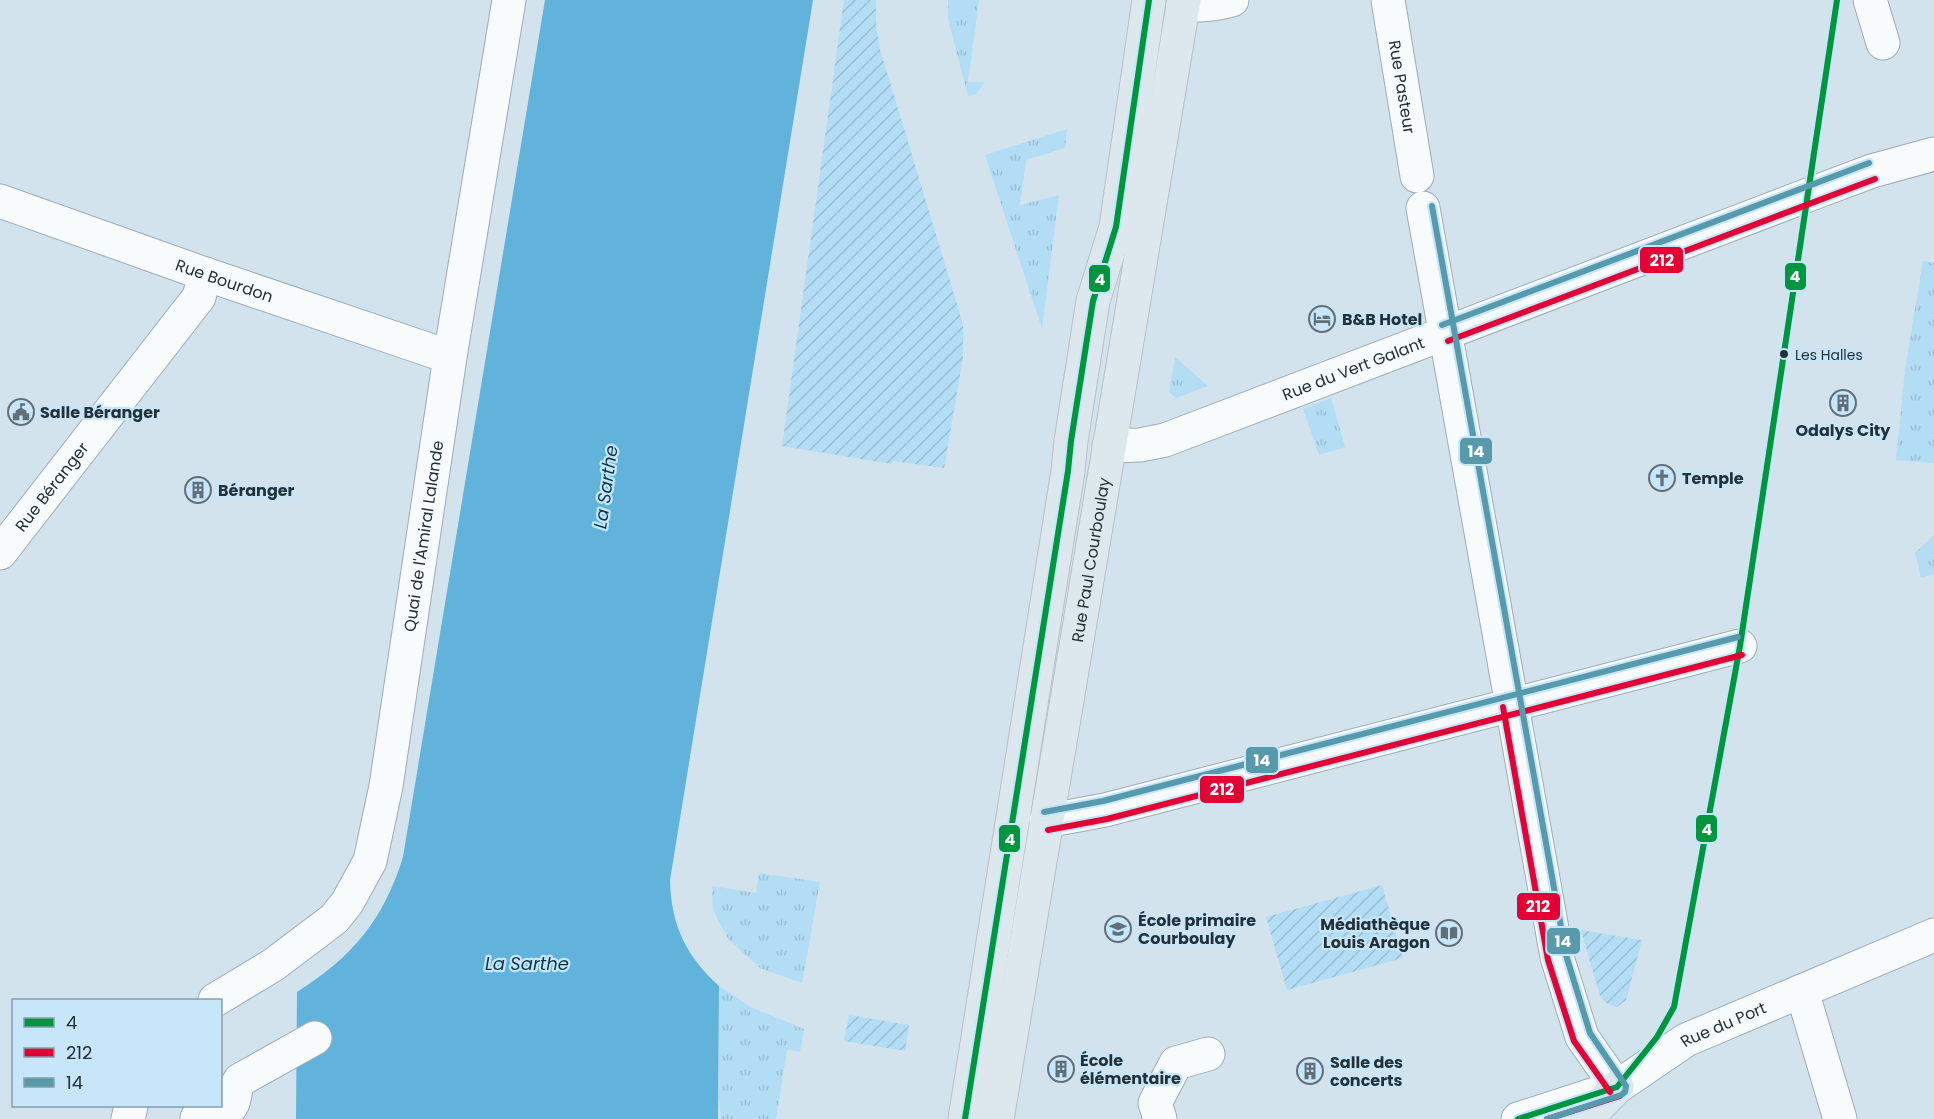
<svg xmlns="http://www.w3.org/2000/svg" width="1934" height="1119" viewBox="0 0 1934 1119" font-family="Poppins,sans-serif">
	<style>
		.grass { fill: url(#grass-tufts) }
		.garden { fill: url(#garden-furrows) }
		.water { fill: #61b3db }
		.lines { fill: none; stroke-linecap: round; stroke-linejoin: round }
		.minor-casing { stroke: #9eabb3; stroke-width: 35 }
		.major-casing { stroke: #b7c0c5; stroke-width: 35 }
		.minor { stroke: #f8fbfc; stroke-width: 33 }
		.major { stroke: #dde8ee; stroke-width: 33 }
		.bus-1-casing { stroke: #c7e6f9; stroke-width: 10 }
		.bus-2-casing { stroke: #c7e6f9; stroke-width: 10 }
		.bus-3-casing { stroke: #c7e6f9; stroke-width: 10 }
		.bus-1 { stroke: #009640; stroke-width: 6 }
		.bus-2 { stroke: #e40134; stroke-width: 6 }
		.bus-3 { stroke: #579aac; stroke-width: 6 }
		.bus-dot { fill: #243138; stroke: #c7e6f9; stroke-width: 2 }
		.labels { text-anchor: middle; stroke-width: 4.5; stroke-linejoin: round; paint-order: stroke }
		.bus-label { font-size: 14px; fill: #243138; stroke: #c7e6f9; text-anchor: start }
		.street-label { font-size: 16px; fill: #243138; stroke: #c7e6f9 }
		.poi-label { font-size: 16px; font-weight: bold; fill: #243138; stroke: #c7e6f9; text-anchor: start }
		.water-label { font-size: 18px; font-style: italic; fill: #09384e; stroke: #c7e6f9 }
		.line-badge { stroke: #c7e6f9; stroke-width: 2 }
		.badge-label { font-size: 16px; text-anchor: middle; font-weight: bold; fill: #fff }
	</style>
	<defs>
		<pattern id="grass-tufts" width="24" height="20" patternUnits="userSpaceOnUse" patternTransform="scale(1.5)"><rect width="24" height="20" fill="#b2ddf5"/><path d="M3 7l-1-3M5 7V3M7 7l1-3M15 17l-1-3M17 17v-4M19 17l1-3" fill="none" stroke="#99bed3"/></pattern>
		<pattern id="garden-furrows" width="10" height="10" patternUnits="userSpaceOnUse" patternTransform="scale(1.5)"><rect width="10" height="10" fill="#b2ddf5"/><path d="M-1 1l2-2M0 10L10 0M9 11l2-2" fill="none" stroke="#99bed3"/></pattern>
	</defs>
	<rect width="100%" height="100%" fill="#d2e3ee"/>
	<path class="grass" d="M948,0H979L968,82H985L976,94L968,96L948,19Z
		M1067,129L1065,148L1026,160L1020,205L1059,195L1042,329L985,155Z
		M1923,261L1934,263V463L1896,460L1905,369Z
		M1175,357L1208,386L1176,398L1169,392Z
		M1331,398L1345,447L1319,455L1303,409Z
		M1934,535V574L1921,578L1915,553Z
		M759,873L820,882L802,983L760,968L729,940L713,910L712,886L756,893Z
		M719,986L751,1007L804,1029L800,1052L787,1050L776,1119H721L719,1098Z"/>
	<path class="garden" d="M844,0H876V26L880,49L963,324V358L944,468L893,461L892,464L782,446Z
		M1382,885L1403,958L1287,990L1266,917Z
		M1581,930L1642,940L1626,1000L1617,1007L1606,1003L1600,996Z
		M849,1015L909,1025L905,1051L844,1041Z"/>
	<path class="water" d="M545,0H813L670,880C671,925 686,956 719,986L718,1119H296L297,992C353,956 383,921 403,857Z"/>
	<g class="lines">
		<defs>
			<g id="minor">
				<path id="s1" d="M1388,0L1417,176"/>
				<path d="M1870,0L1883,43"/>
				<path d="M1183,5C1201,6 1215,5 1232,0"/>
				<path id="s2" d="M0,201L205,274L450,357"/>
				<path d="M1423,208L1557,957L1582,1037L1617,1087"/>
				<path id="s3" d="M1109,446L1140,445L1165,440L1808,195L1872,171L1934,154"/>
				<path id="s4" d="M0,553L199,297L205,274"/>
				<path d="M1046,821L1105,810L1740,646"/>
				<path d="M1802,991L1840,1119"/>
				<path id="s5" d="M215,1000L273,965L334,919L347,903L370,861L386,786L450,357L509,0"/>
				<path d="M197,1118C211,1117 231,1115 234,1099C236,1091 235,1087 240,1080L315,1038"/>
				<path d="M128,1119L131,1106"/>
				<path d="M1160,1119L1155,1103L1176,1063L1208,1054"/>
				<path id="s6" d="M1518,1119L1617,1087L1686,1040L1934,935"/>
			</g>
			<g id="major">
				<path d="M965,1119L1068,471L1071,441L1093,301L1116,227L1149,0"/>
				<path id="s7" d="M997,1119L1184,0"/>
				<path d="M1586,1119L1617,1087"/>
			</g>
		</defs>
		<use href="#minor" class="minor-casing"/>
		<use href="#major" class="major-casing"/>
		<use href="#minor" class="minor"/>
		<use href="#major" class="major"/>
		<defs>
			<path id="bus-1" d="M1617,1087L1657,1037L1674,1007L1740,646L1837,0
				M965,1119L1068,471L1071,441L1093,301L1116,227L1149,0
				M1518,1119L1617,1087"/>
			<path id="bus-2" d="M1448,341L1875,179
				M1503,707L1548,960L1574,1041L1610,1092
				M1048,830L1107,819L1742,655
				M1547,1119L1620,1096"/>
			<path id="bus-3" d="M1432,206L1566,955L1590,1033L1626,1086L1625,1092L1621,1095L1547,1119
				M1442,325L1869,163
				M1044,812L1103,801L1738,637"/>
		</defs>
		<use href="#bus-1" class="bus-1-casing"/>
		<use href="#bus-2" class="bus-2-casing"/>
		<use href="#bus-3" class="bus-3-casing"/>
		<use href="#bus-1" class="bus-1"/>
		<use href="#bus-2" class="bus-2"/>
		<use href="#bus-3" class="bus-3"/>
	</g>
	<defs>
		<symbol id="hotel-ring" viewBox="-11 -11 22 22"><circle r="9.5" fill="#c7e6f9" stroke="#616f78" stroke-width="1.5"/><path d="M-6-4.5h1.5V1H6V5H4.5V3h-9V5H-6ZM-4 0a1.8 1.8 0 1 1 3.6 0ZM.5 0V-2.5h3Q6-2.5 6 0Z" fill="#616f78"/></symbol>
		<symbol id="building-ring" viewBox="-11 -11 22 22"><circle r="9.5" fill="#c7e6f9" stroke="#616f78" stroke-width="1.5"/><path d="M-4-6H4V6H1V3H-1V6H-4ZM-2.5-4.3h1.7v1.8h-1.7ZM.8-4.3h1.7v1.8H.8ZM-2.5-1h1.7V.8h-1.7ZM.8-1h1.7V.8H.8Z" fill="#616f78"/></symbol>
		<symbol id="civic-ring" viewBox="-11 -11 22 22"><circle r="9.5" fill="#c7e6f9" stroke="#616f78" stroke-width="1.5"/><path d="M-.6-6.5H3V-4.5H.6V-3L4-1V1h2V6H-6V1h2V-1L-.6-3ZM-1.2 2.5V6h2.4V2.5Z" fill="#616f78"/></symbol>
		<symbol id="church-ring" viewBox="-11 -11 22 22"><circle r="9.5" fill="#c7e6f9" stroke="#616f78" stroke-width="1.5"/><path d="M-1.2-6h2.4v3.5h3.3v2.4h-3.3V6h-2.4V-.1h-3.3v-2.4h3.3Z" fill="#616f78"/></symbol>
		<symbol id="school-ring" viewBox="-11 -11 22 22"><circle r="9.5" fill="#c7e6f9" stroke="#616f78" stroke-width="1.5"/><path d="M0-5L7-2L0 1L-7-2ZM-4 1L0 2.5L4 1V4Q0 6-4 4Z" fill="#616f78"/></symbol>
		<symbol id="library-ring" viewBox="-11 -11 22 22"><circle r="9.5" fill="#c7e6f9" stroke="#616f78" stroke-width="1.5"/><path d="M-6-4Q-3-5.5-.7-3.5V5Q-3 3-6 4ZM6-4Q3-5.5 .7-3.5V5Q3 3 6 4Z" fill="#616f78"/></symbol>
	</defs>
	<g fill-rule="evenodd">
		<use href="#hotel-ring" x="1307" y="304" width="30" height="30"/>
		<use href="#building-ring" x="1828" y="388" width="30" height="30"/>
		<use href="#civic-ring" x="6" y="397" width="30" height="30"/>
		<use href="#church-ring" x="1647" y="463" width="30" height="30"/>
		<use href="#building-ring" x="183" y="475" width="30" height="30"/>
		<use href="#school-ring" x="1103" y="914" width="30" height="30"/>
		<use href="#library-ring" x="1434" y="918" width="30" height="30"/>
		<use href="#building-ring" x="1046" y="1054" width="30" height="30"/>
		<use href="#building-ring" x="1295" y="1056" width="30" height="30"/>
	</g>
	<circle class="bus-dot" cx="1784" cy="354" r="5"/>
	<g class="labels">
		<g class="bus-label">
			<text x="1795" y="360">Les Halles</text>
		</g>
		<g class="street-label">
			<text dy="6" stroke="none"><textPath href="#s1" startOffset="88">Rue Pasteur</textPath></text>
			<text dy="6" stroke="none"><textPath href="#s2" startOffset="238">Rue Bourdon</textPath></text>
			<text dy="6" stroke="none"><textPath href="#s3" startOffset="258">Rue du Vert Galant</textPath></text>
			<text dy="6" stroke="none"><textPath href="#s4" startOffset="84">Rue Béranger</textPath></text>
			<text dy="6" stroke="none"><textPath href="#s5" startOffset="542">Quai de l'Amiral Lalande</textPath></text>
			<text dy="6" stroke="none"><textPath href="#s7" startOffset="567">Rue Paul Courboulay</textPath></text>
			<text dy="6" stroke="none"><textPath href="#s6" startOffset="228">Rue du Port</textPath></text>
		</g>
		<g class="poi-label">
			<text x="1342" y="325">B&amp;B Hotel</text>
			<text x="40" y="418">Salle Béranger</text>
			<text x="1843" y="436" text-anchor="middle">Odalys City</text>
			<text x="1682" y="484">Temple</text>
			<text x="218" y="496">Béranger</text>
			<text x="1138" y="926">École primaire<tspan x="1138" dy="18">Courboulay</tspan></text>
			<text x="1430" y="930" text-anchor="end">Médiathèque<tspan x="1430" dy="18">Louis Aragon</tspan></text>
			<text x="1080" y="1066">École<tspan x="1080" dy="18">élémentaire</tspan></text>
			<text x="1330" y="1068">Salle des<tspan x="1330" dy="18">concerts</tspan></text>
		</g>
		<g class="water-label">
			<text transform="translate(606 487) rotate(-82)" y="6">La Sarthe</text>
			<text x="527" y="970">La Sarthe</text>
		</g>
	</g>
	<g class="line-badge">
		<rect x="1639" y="246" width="45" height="28" rx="6" fill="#e40134"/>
		<rect x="1784" y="262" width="23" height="29" rx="6" fill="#009640"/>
		<rect x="1088" y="264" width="23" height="29" rx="6" fill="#009640"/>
		<rect x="1459" y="437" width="34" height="28" rx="6" fill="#579aac"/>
		<rect x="1245" y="746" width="34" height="28" rx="6" fill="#579aac"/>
		<rect x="1199" y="775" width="46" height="29" rx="6" fill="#e40134"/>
		<rect x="1695" y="814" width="23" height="29" rx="6" fill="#009640"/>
		<rect x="998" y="824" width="23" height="29" rx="6" fill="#009640"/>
		<rect x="1516" y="892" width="45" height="29" rx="6" fill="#e40134"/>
		<rect x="1546" y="927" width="35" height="28" rx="6" fill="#579aac"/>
	</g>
	<g class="badge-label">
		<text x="1662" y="266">212</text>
		<text x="1795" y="282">4</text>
		<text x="1100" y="285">4</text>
		<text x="1476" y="457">14</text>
		<text x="1262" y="766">14</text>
		<text x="1222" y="795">212</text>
		<text x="1707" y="835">4</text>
		<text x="1010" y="845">4</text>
		<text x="1538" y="912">212</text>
		<text x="1563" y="947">14</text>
	</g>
	<rect x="12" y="999" width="210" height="108" fill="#c7e6f9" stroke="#869eac" stroke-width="1.5"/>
	<rect x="24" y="1018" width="30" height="9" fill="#009640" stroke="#869eac" stroke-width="1.5"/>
	<text x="66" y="1029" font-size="18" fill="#243138">4</text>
	<rect x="24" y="1048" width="30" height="9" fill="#e40134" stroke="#869eac" stroke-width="1.5"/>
	<text x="66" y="1059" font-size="18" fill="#243138">212</text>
	<rect x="24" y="1078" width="30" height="9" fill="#579aac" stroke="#869eac" stroke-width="1.5"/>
	<text x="66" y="1089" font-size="18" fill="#243138">14</text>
</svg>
